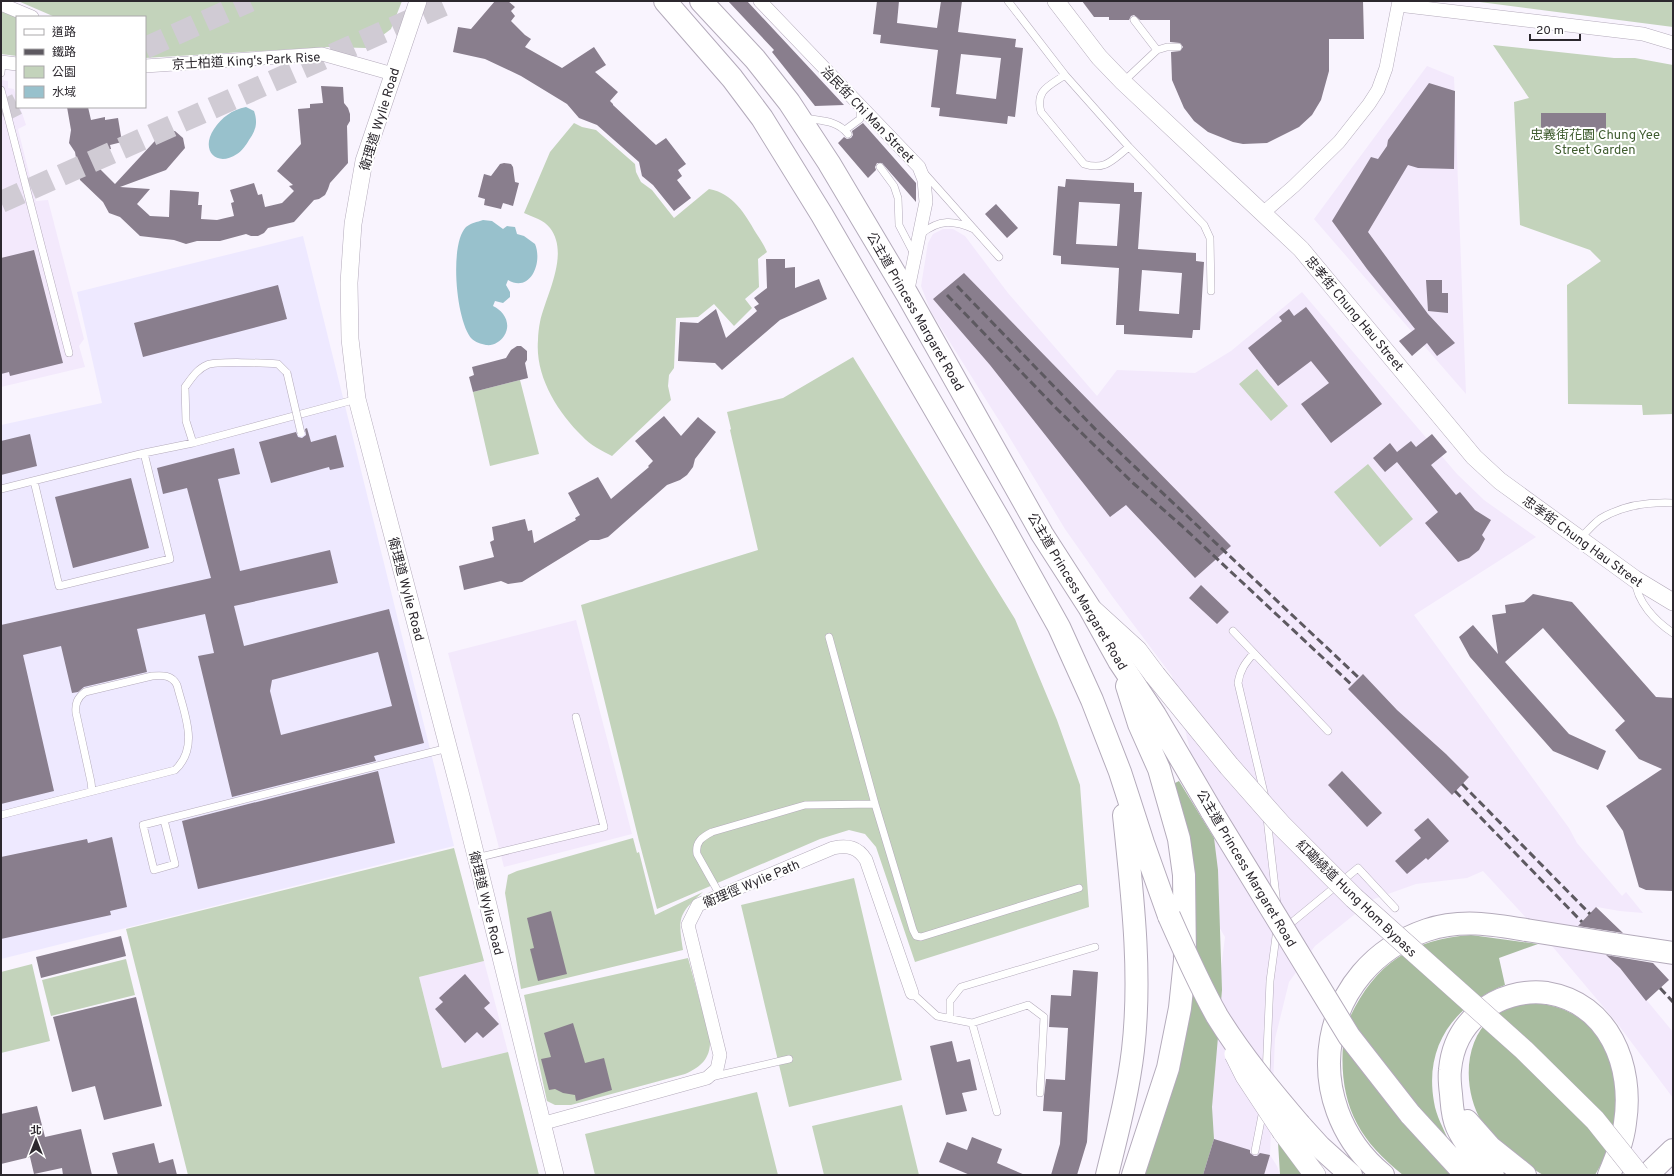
<svg xmlns="http://www.w3.org/2000/svg" width="1674" height="1176" viewBox="0 0 1674 1176" font-family="Overpass,'Noto Sans TC',sans-serif">
	<style>
		.built { fill: #f3e9fc }
		.medical { fill: #eee9ff }
		.green { fill: #c3d3bb }
		.forest { fill: #a8bc9f }
		.water { fill: #98c1cc }
		.building { fill: #897e8d; fill-rule: evenodd }
		.lines { fill: none; stroke-linecap: round; stroke-linejoin: round }
		.trunk-tunnel { stroke: #d0cbd4; stroke-width: 22; stroke-dasharray: 22 11; stroke-linecap: butt }
		.service-casing { stroke: #b4abbb; stroke-width: 8 }
		.minor-casing { stroke: #b4abbb; stroke-width: 14 }
		.tertiary-casing { stroke: #b4abbb; stroke-width: 18 }
		.primary-casing { stroke: #b4abbb; stroke-width: 22 }
		.trunk-casing { stroke: #b4abbb; stroke-width: 24 }
		.service { stroke: #fff; stroke-width: 7 }
		.minor { stroke: #fff; stroke-width: 13 }
		.tertiary { stroke: #fff; stroke-width: 17 }
		.primary { stroke: #fff; stroke-width: 21 }
		.trunk { stroke: #fff; stroke-width: 22 }
		.rail { stroke: #5d5960; stroke-width: 3; stroke-dasharray: 8 4; stroke-linecap: butt }
		.service-bridge-casing { stroke: #b4abbb; stroke-width: 8; stroke-linecap: butt }
		.primary-bridge-casing { stroke: #b4abbb; stroke-width: 22; stroke-linecap: butt }
		.trunk-bridge-casing { stroke: #b4abbb; stroke-width: 24; stroke-linecap: butt }
		.service-bridge { stroke: #fff; stroke-width: 7 }
		.primary-bridge { stroke: #fff; stroke-width: 21 }
		.trunk-bridge { stroke: #fff; stroke-width: 22 }
		.labels { text-anchor: middle; stroke-width: 4; stroke-linejoin: round; paint-order: stroke }
		.street-label { font-size: 13px; fill: #2c282e; stroke: #fff }
		.park-label { font-size: 13px; fill: #3e5b2e; stroke: #fff }
	</style>
	<rect width="100%" height="100%" fill="#f9f4fe"/>
	<path class="built" d="M1427,66L1454,77L1466,394L1314,219Z
		M1,80L8,81V88L14,89L17,99V107H20L26,125L18,129L36,201L48,200L84,339L79,346L85,367L1,387Z
		M943,229H953L965,236L1008,293L1097,396L1117,370L1195,373L1231,351L1302,292L1457,474L1484,500L1536,537L1414,615L1569,828L1577,843L1622,896L1626,892L1643,913L1620,911L1597,907L1577,927L1620,968L1673,1032V1098L1617,1023L1552,946L1483,871L1467,878L1416,884L1374,899L1315,946L1289,982L1275,1039L1270,1155L1277,1166L1280,1175H1159L1218,993L1225,937L1209,910L1191,820L1190,750L1172,676L1112,596L1065,529L1005,430L931,312L921,286L928,243L933,234Z
		M576,620L632,834L504,867L448,653Z
		M484,961L508,1052L442,1068L419,977Z"/>
	<path class="medical" d="M303,236L454,846L1,959V425L102,403L77,292Z"/>
	<path class="green" d="M18,1H402L391,29L366,48L329,47L145,58V17H55Z
		M1472,1H1673V27Z
		M1,8L17,17V56L1,54Z
		M1493,45L1614,58H1635L1673,65V414L1643,415L1642,405L1568,404L1567,285L1601,261L1590,250L1520,225L1514,102L1529,98Z
		M574,123L582,127L596,130L635,164L636,172L641,182L652,190L674,218L709,189C733,193 745,214 756,233C760,239 764,245 767,252L758,259L759,287L745,299L752,308L734,326L714,304L698,317L676,318L674,368L669,375L668,386L671,400L612,456C602,451 590,445 582,436C557,411 535,376 538,340C538,334 539,327 540,322C546,295 570,254 550,228C544,220 533,217 524,213L550,152Z
		M853,357L1015,619L1057,720L1080,785L1089,907L915,962L876,847L865,834L849,830L820,839L657,909L639,841L581,605L758,550L730,430L731,429L727,412L783,398Z
		M1257,369L1288,406L1271,421L1239,384Z
		M520,380L539,454L490,466L473,392Z
		M1368,464L1413,519L1380,547L1334,492Z
		M633,838L637,853L639,852L655,915L703,892C678,914 678,918 683,950L521,989L505,893L508,875L517,871Z
		M454,848L484,961L419,977L442,1068L508,1052L539,1175H188L126,929Z
		M854,878L902,1080L789,1107L741,905Z
		M688,958L710,1038C711,1058 702,1066 685,1074L571,1105H555L547,1101L524,995Z
		M126,959L135,995L51,1016L42,980Z
		M32,964L50,1041L1,1053V972Z
		M757,1092L778,1175H595L585,1134Z
		M902,1105L919,1175H824L812,1126Z"/>
	<path class="forest" d="M1179,781L1214,838L1218,870L1222,990L1212,1107L1214,1139L1203,1175H1144L1178,1071L1173,784Z
		M1471,935L1538,944L1499,958L1505,985C1454,1005 1424,1046 1434,1102C1436,1116 1444,1129 1449,1142L1418,1107L1357,1030L1350,1017C1375,964 1412,939 1471,935Z
		M1527,1003C1620,1003 1636,1109 1595,1175C1583,1175 1571,1175 1559,1175C1554,1175 1548,1176 1544,1175C1538,1174 1525,1161 1519,1157C1505,1146 1492,1137 1482,1122C1463,1091 1463,1042 1491,1018C1502,1009 1514,1005 1527,1003Z
		M1343,1044L1452,1175H1403C1357,1139 1339,1103 1343,1044Z
		M1278,1142L1302,1175H1280Z"/>
	<path class="water" d="M246,107L254,111C258,122 256,131 249,140C246,145 242,151 237,154C216,168 200,150 214,129C222,117 232,110 246,107Z
		M483,220L492,221L503,229L507,226L515,227L517,234L524,236L535,244C543,263 530,293 508,280L506,285L510,292V297L503,303L495,301L493,306C504,311 512,324 504,336C500,342 493,346 486,345C481,344 475,342 472,339C456,322 449,244 466,227C471,223 477,222 483,220Z"/>
	<path class="building" d="M495,1H508L515,7L511,11L515,16L511,21L525,35L531,39L525,47L562,68L594,47L606,65L595,72L618,92L610,101L613,104V105L656,145L666,138L686,164L678,170L682,176L677,180L691,198L674,211L653,185L642,176L639,162L597,125L579,118L567,104L521,76L485,59L453,52L458,27L471,29Z
		M728,1H747L844,105L815,106L772,52L774,50Z
		M877,1H899L897,23L937,28L941,1H962L958,32L1016,39L1015,47L1023,48L1015,117L1008,116L1007,124L939,116L940,108L931,107L938,50L880,43L881,35L873,34ZM961,54L1001,58L996,99L956,94Z
		M1082,1H1363L1364,39H1329V71L1321,100L1312,115L1299,127L1267,143L1243,144L1233,142L1208,132L1194,121L1184,108L1172,80L1171,52L1180,51L1183,47L1180,43L1170,42V20H1140L1134,15L1131,16L1129,20H1109V17H1094Z
		M1429,83L1455,91L1454,169L1418,168L1408,165L1368,232L1428,314L1455,343L1437,356L1427,343L1412,356L1399,341L1415,329L1367,269L1332,221L1371,157L1378,159L1387,146L1388,140Z
		M321,86L343,87L344,103L348,108L350,114V121L347,126L348,163L330,183L328,189L325,195L319,199L314,200L294,222L268,228L264,233L258,236H251L246,234L220,241H197L186,244L174,240L140,236L120,217L109,213L103,202L80,180L75,152L69,143L71,130L67,107H88L91,120L105,117V120L118,118L122,142L110,145L111,149L97,152L100,169L115,184L165,130L175,131L183,138L185,148L166,170L120,187L150,189L137,204L150,216L169,217L170,190L199,192L198,205H202L201,219L217,220L234,216L231,203L234,202L230,190L254,183L258,195L262,194L265,207L282,203L294,191L289,186L293,185L277,171L301,144L298,109L310,108V104L323,103Z
		M1541,113H1606V132L1541,131Z
		M863,123L916,183V202L882,163H877L875,167L876,170L868,178L838,143L844,137L847,139L851,138L853,135L852,131Z
		M504,163L511,164L513,167L515,182L519,183L513,206L503,203L501,209L484,205L485,199L478,197L484,174L491,176L500,164Z
		M1066,179L1134,183V192H1142L1138,249L1196,253V261L1204,262L1200,330H1193L1192,338L1124,334V325H1116L1119,268L1061,264V256L1053,255L1058,186L1065,187ZM1079,202L1120,204L1117,246L1076,244ZM1142,270L1182,273L1179,314L1139,311Z
		M996,204L1018,228L1007,238L985,214Z
		M34,250L63,363L10,376L9,372L1,374V258Z
		M766,259H785V268L795,267V288L819,279L827,299L780,320L722,370L715,363L678,361L680,322L698,323L716,309L726,338L757,311L754,307L759,304L754,298L767,288Z
		M964,273L1231,546L1195,578L1126,505L1110,517L990,365L933,299Z
		M1426,280H1442V293H1448V313L1428,311Z
		M278,285L287,319L143,357L134,323Z
		M1306,307L1382,404L1331,443L1301,404L1329,383L1311,361L1278,386L1248,348L1282,321L1279,317L1289,309L1294,316Z
		M517,346H521L527,351V360L525,363L528,378L473,392L469,377L474,375L472,367L506,358L511,350Z
		M664,416L681,436L698,417L716,432L695,459L693,467L687,475L680,480L667,485L608,537L599,540H590L522,582L508,584L501,581L464,590L459,566L494,557L490,542L494,540L492,527L525,519L528,531L532,530L534,543L576,520L575,518L580,515L568,493L598,477L611,499L649,467L648,466L653,461L635,441Z
		M307,428L311,442L336,435L344,467L330,470L329,467L271,483L259,442L296,432L298,437L302,438L306,435L305,429Z
		M30,434L37,466L1,475V441Z
		M1432,434L1447,452L1431,465L1456,495L1460,492L1475,510L1491,520L1482,535L1485,539L1479,550L1469,558L1458,562L1425,523L1438,512L1397,462L1385,472L1373,458L1390,443L1397,452L1411,441L1416,447Z
		M234,448L240,474L218,479L240,571L330,550L338,583L234,606L244,646L389,609L424,743L374,756L376,761L232,797L198,656L214,653L205,614L137,629L147,672L84,687L78,692L72,693L61,646L23,655L54,791L1,804V625L211,578L187,488L163,494L157,468ZM378,652L392,706L281,735L270,691L272,680Z
		M131,478L149,548L73,568L55,497Z
		M1201,585L1229,612L1217,624L1189,598Z
		M1533,594L1572,602L1656,697L1673,698V891L1646,890L1639,887L1623,831L1606,806L1662,769L1639,759L1615,730L1625,721L1543,628L1505,662L1569,734L1606,751L1598,770L1553,751L1470,657L1459,637L1473,625L1498,654L1492,615L1506,613L1505,605L1524,602Z
		M1363,674L1397,710L1446,754L1469,777L1452,795L1348,689Z
		M378,771L395,843L198,889L182,821Z
		M1342,771L1382,813L1367,827L1328,785Z
		M1428,818L1449,841L1428,860L1426,858L1407,874L1395,861L1421,838L1414,830Z
		M112,837L127,907L110,911L111,915L1,939V857L87,839L88,843Z
		M1596,907L1623,933L1578,926Z
		M551,911L567,974L538,981L530,949L534,948L527,918Z
		M121,936L126,956L41,978L36,957Z
		M1606,955L1653,963L1669,980L1646,1001L1620,968Z
		M1073,970L1098,972L1087,1142L1077,1175H1051L1060,1144L1062,1112L1043,1111L1044,1096L1046,1079L1065,1080L1068,1028L1049,1027L1051,995L1071,996Z
		M465,974L490,1003L484,1008L499,1024L483,1038L477,1032L465,1043L435,1009L443,1002L439,998Z
		M136,997L162,1106L104,1120L95,1086L72,1092L53,1017Z
		M573,1023L585,1063L604,1058L612,1090L576,1101L575,1095L563,1093L555,1089L549,1090L541,1059L551,1057L544,1033Z
		M952,1041L957,1062L970,1059L977,1090L962,1093L967,1111L946,1115L930,1046Z
		M37,1106L45,1137L81,1129L92,1175H63L62,1168L34,1174L30,1157L1,1164V1114Z
		M972,1137L1002,1149L997,1163L1025,1175H970L939,1162L947,1142L967,1150Z
		M1214,1139L1250,1150V1153L1254,1156H1257L1260,1153L1270,1155L1264,1175H1203Z
		M154,1143L159,1163L173,1159L177,1175H118L112,1153Z"/>
	<g class="lines">
		<path class="trunk-tunnel" d="M145,48L250,1
			M1,112L17,104
			M1,202L453,1"/>
		<defs>
			<path id="service" d="M1008,1L1065,75L1129,147L1204,225L1210,238L1211,291
				M1157,50L1167,47H1178
				M1,73L2,62
				M1065,75C1049,86 1035,90 1041,112L1084,164C1106,171 1113,159 1129,147
				M1123,82L1157,50L1134,20
				M1,90L69,353
				M805,118C821,121 837,120 848,134
				M845,130L860,119V108
				M880,167L894,186L898,198L899,225L914,254
				M925,174L999,257
				M921,234C939,219 954,220 974,229
				M193,443L186,421L185,387C191,379 197,369 207,365C216,361 266,363 278,364L287,373
				M34,481L59,586L170,559L144,453
				M1,489L144,453L193,443L357,399
				M1579,539C1586,533 1593,524 1600,519C1621,506 1649,502 1673,503
				M1635,580C1637,602 1655,621 1673,633
				M1233,631L1328,731
				M829,637L875,804
				M1254,653C1245,663 1240,670 1238,683L1265,797
				M1,815L175,770C200,747 184,713 177,685C172,675 163,675 152,676L85,692C77,698 75,704 76,713L91,782L92,791
				M1267,818L1277,905
				M164,820L175,864L154,870L143,825L448,748
				M476,858L604,827L576,717
				M720,895L697,854C695,842 702,837 712,832L805,805L875,804L913,930L916,936L921,937L1079,888
				M1285,928L1358,868L1395,908
				M912,993L937,1016L972,1023L997,1112
				M950,1018V1001L961,987L1095,947
				M972,1023L1028,1005L1044,1017L1040,1093
				M1266,1076L1270,981L1277,929
				M711,1077L789,1059
				M1255,1151L1263,1110"/>
			<path id="minor" d="M760,1L919,167L924,180L926,202L907,294
				M1,4L32,17
				M1398,5L1643,34L1673,43
				M1,62L17,64
				M145,66L322,54L393,74
				M1263,213L1294,186L1339,142L1369,104L1378,90L1386,68L1399,1
				M541,1124L707,1078L717,1069L720,1055L688,925L698,905L833,848C848,845 858,847 866,860L912,993"/>
			<path id="tertiary" d="M418,1L364,161L353,224L349,283L350,339L357,399L462,800L555,1175
				M1056,1L1099,57L1123,82L1301,249L1474,457L1500,481L1635,579L1673,602"/>
			<path id="primary" d="M1092,610L1137,651L1155,675
				M1283,1132L1315,1175"/>
			<path id="trunk" d="M665,1L732,78L762,118L822,215L1001,523L1059,627L1092,700L1120,772L1143,843L1169,916
				M701,1L755,59L789,102L829,163L907,294L1042,534L1089,607L1119,661L1155,715L1212,812
				M1127,686L1139,724L1159,769L1179,839L1184,875L1185,960L1180,1008L1168,1068L1133,1175
				M1614,944L1673,953
				M1410,1114L1466,1175
				M1467,1121L1490,1147L1525,1175
				M1300,1125L1320,1147L1351,1175
				M1107,1175C1117,1134 1128,1093 1133,1050C1142,972 1132,892 1124,815
				M1383,1175C1295,1102 1318,967 1427,930C1460,919 1492,924 1526,930
				M1493,1175C1480,1160 1465,1145 1457,1127C1452,1116 1452,1105 1451,1094C1450,1086 1449,1078 1450,1070C1452,1047 1461,1028 1479,1013C1498,997 1523,990 1547,993C1609,1003 1634,1066 1625,1123C1623,1141 1616,1158 1609,1175
				M1647,1175L1673,1150"/>
		</defs>
		<use href="#service" class="service-casing"/>
		<use href="#minor" class="minor-casing"/>
		<use href="#tertiary" class="tertiary-casing"/>
		<use href="#primary" class="primary-casing"/>
		<use href="#trunk" class="trunk-casing"/>
		<use href="#service" class="service"/>
		<use href="#minor" class="minor"/>
		<use href="#tertiary" class="tertiary"/>
		<use href="#primary" class="primary"/>
		<use href="#trunk" class="trunk"/>
		<path class="rail" d="M957,286L1099,433L1359,678
			M947,295L1056,408L1133,483L1182,526L1352,685
			M1462,784L1590,914
			M1455,791L1582,922
			M1660,988L1673,1002"/>
		<defs>
			<path id="service-bridge" d="M287,373L301,433"/>
			<path id="primary-bridge" d="M1155,675L1229,766L1281,825L1354,898L1524,1050L1595,1120L1639,1175
				M1235,1054L1246,1076L1283,1132"/>
			<path id="trunk-bridge" d="M1212,812L1349,1036L1410,1114
				M1169,916C1184,950 1199,984 1217,1016C1241,1055 1271,1091 1300,1125
				M1526,930L1614,944"/>
		</defs>
		<use href="#service-bridge" class="service-bridge-casing"/>
		<use href="#primary-bridge" class="primary-bridge-casing"/>
		<use href="#trunk-bridge" class="trunk-bridge-casing"/>
		<use href="#service-bridge" class="service-bridge"/>
		<use href="#primary-bridge" class="primary-bridge"/>
		<use href="#trunk-bridge" class="trunk-bridge"/>
	</g>
	<g class="labels">
		<g class="street-label">
			<text transform="translate(246 60) rotate(-3)" y="5">京士柏道 King's Park Rise</text>
			<text transform="translate(868 114) rotate(46)" y="5">治民街 Chi Man Street</text>
			<text transform="translate(379 119) rotate(-73)" y="5">衛理道 Wylie Road</text>
			<text transform="translate(916 311) rotate(60)" y="5">公主道 Princess Margaret Road</text>
			<text transform="translate(1355 313) rotate(50)" y="5">忠孝街 Chung Hau Street</text>
			<text transform="translate(1583 541) rotate(36)" y="5">忠孝街 Chung Hau Street</text>
			<text transform="translate(407 589) rotate(75)" y="5">衛理道 Wylie Road</text>
			<text transform="translate(1078 591) rotate(59)" y="5">公主道 Princess Margaret Road</text>
			<text transform="translate(1247 868) rotate(59)" y="5">公主道 Princess Margaret Road</text>
			<text transform="translate(751 883) rotate(-23)" y="5">衛理徑 Wylie Path</text>
			<text transform="translate(1357 898) rotate(44)" y="5">紅磡繞道 Hung Hom Bypass</text>
			<text transform="translate(487 903) rotate(76)" y="5">衛理道 Wylie Road</text>
		</g>
		<g class="park-label">
			<text x="1595" y="139">忠義街花園 Chung Yee<tspan x="1595" dy="15">Street Garden</tspan></text>
		</g>
	</g>
	<rect width="1674" height="1176" fill="none" stroke="#2c282e" stroke-width="4"/>
	<rect x="16" y="16" width="130" height="92" fill="#ffffff" stroke="#aba9ab"/>
	<rect x="24" y="29" width="20" height="6" fill="#ffffff" stroke="#aba9ab"/>
	<text x="52" y="36" font-size="12" fill="#2c282e">道路</text>
	<rect x="24" y="49" width="20" height="6" fill="#5d5960" stroke="#aba9ab"/>
	<text x="52" y="56" font-size="12" fill="#2c282e">鐵路</text>
	<rect x="24" y="66" width="20" height="12" fill="#c3d3bb" stroke="#aba9ab"/>
	<text x="52" y="76" font-size="12" fill="#2c282e">公園</text>
	<rect x="24" y="86" width="20" height="12" fill="#98c1cc" stroke="#aba9ab"/>
	<text x="52" y="96" font-size="12" fill="#2c282e">水域</text>
	<g transform="translate(36 1140)" stroke="#ffffff" stroke-width="3" paint-order="stroke">
	<path d="M0-3L7 15L0 10L-7 15Z" fill="#2c282e"/>
	<text y="-6" font-size="11" font-weight="bold" text-anchor="middle" fill="#2c282e">北</text>
	</g>
	<path d="M1530 34v6h50v-6" fill="none" stroke="#2c282e" stroke-width="2"/>
	<text x="1536" y="34" font-size="12" fill="#2c282e" stroke="#ffffff" stroke-width="3" paint-order="stroke">20 m</text>
</svg>
